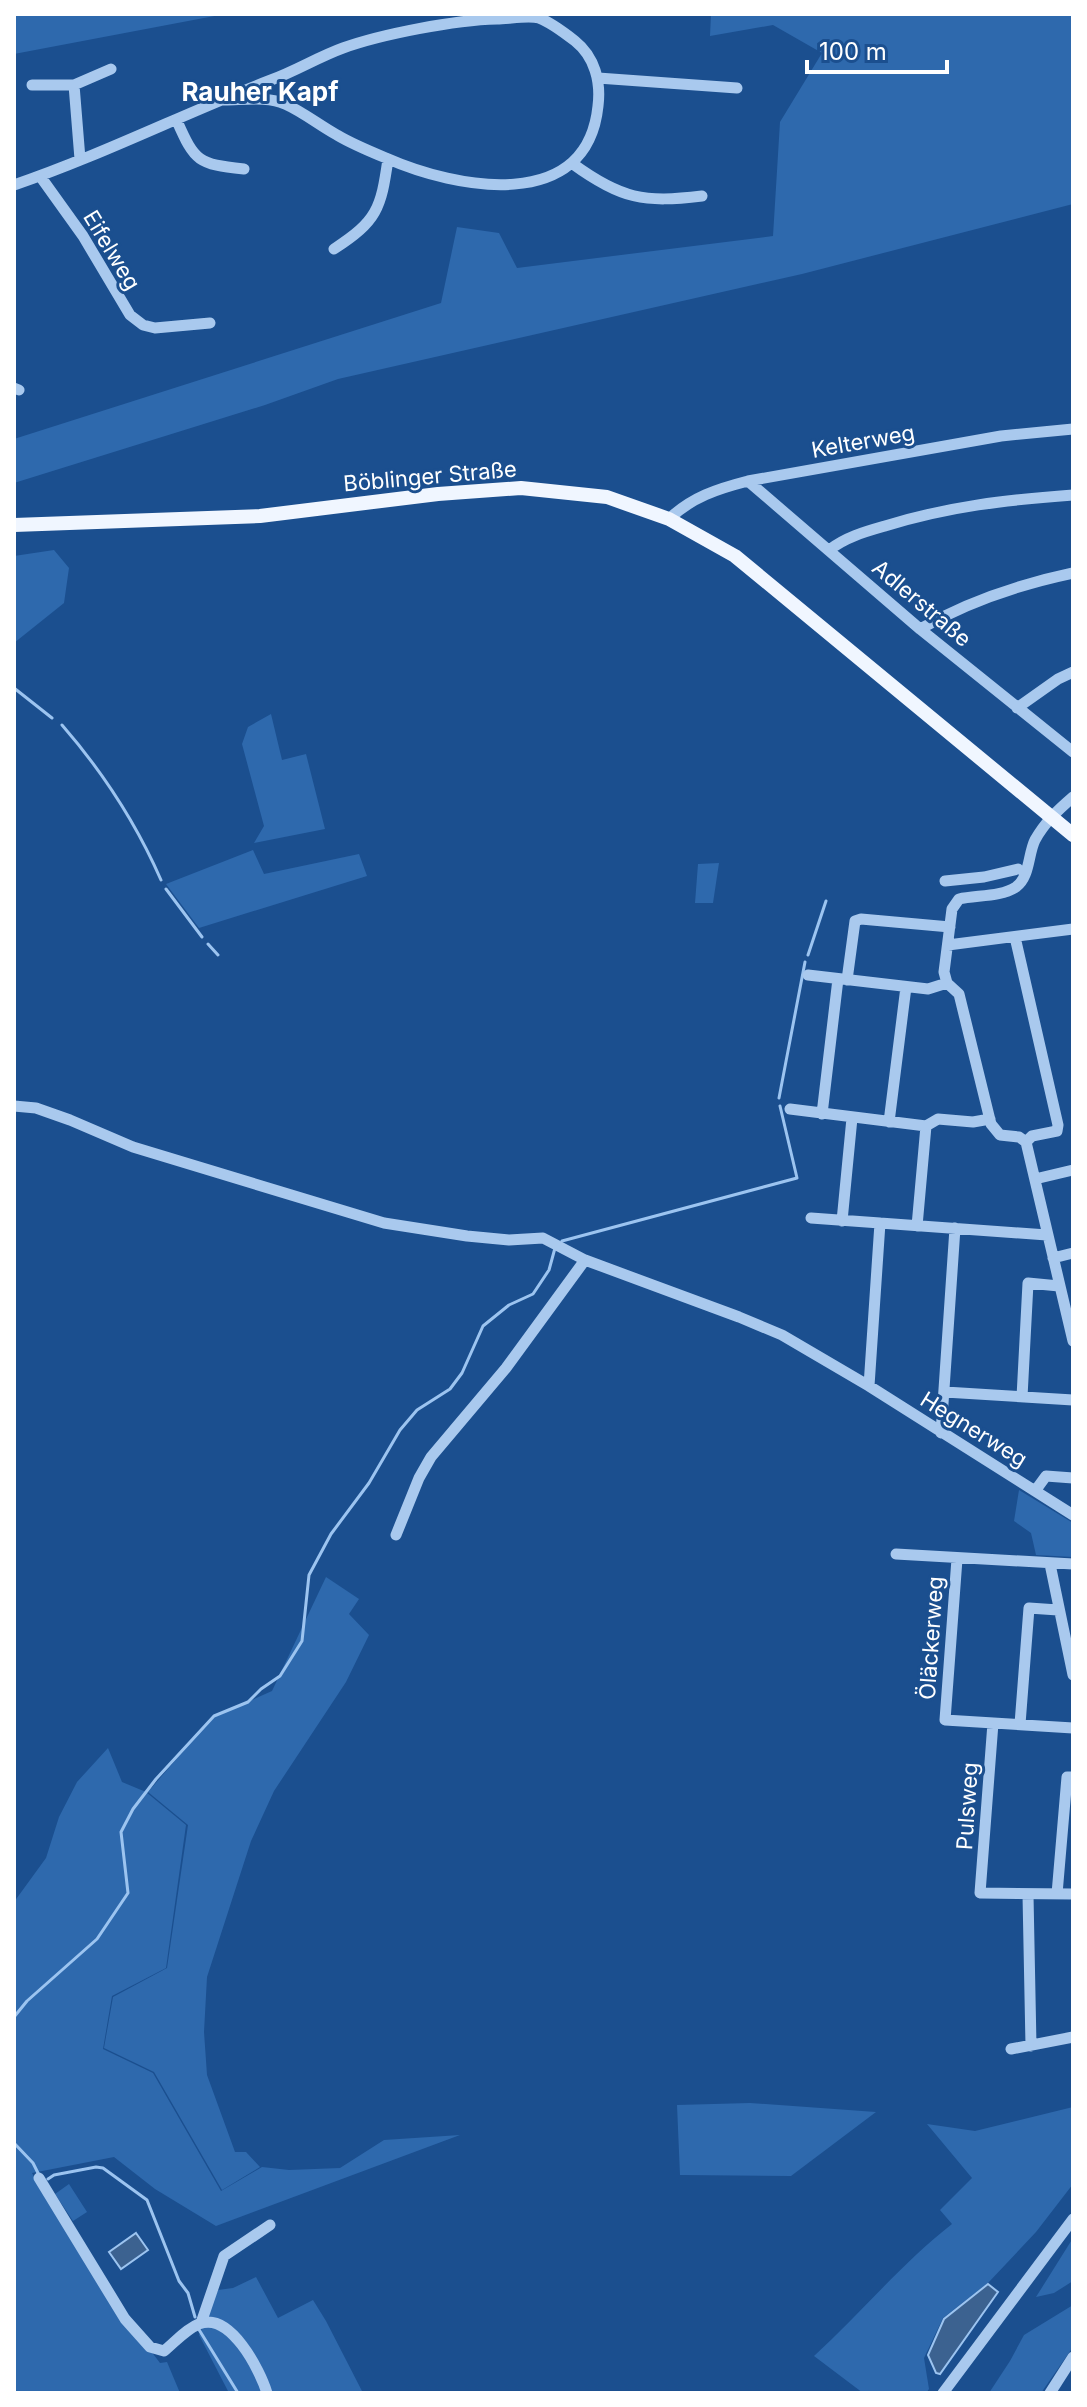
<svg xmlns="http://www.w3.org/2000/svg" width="1087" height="2407" viewBox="0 0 1087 2407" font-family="Inter,sans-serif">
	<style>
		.green { fill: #2e69ad }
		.water { fill: #3c6290; stroke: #9cc4f0; stroke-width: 2 }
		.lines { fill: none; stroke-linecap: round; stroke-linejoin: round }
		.stream { stroke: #9cc4f0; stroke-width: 3 }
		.minor { stroke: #a9c9ee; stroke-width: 11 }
		.major { stroke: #f0f6ff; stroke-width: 14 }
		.labels { text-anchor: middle; stroke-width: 6; stroke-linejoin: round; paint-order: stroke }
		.street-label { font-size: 22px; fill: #fff; stroke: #1b4f8f }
		.quarter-label { font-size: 26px; font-weight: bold; fill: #fff; stroke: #1b4f8f }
	</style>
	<rect width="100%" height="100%" fill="#1b4f8f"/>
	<path class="green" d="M14,14H225L14,54Z
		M711,14H1073V204L802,274L338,379L265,405L14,483V439L441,303L457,227L499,233L517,268L773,236L780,122L822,53L773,25L710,36Z
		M54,550L69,568L64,603L14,643V556Z
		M271,714L282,760L306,754L325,829L254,843L264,826L242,744L248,727Z
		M253,850L264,874L359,854L367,876L199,928L166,884Z
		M719,863L713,903H695L698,864Z
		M1019,1490L1073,1523V1557L1036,1555L1031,1533L1014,1521Z
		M326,1577L359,1599L349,1614L369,1635L346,1682L274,1791L251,1841L207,1977L204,2032L207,2075L235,2152H246L260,2167L222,2190L154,2072L104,2048L113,1997L167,1968L188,1825L148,1792L212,1718L272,1691Z
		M108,1748L122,1782L146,1792L186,1825L166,1968L112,1996L103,2049L153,2073L221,2191L262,2167L289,2170L340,2168L384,2140L460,2135L216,2226L155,2189L114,2157L32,2173L89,2269L160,2363L167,2362L180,2393H14V1902L46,1858L59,1817L77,1782Z
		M750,2103L876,2112L791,2176L680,2175L677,2105Z
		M1073,2107V2184L1036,2232L988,2283L943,2318L924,2358L929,2389L926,2393H863L814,2356C861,2313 902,2263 952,2224L940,2210L972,2178L927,2124L975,2131Z
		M69,2184L87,2212L73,2221L55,2194Z
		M1073,2238V2281L1054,2293L1036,2297Z
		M256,2277L278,2318L313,2300L326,2321L363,2393H229L199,2335L218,2290L233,2288Z
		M1073,2305V2347L1041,2393H989L1010,2361L1024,2335Z"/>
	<path class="water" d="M136,2233L148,2250L121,2269L109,2252Z
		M988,2284L998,2292L940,2374L936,2373L928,2355L944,2319Z"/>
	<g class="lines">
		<path class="stream" d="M14,688L52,718
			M62,725C102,771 136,823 161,880
			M166,889L202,937
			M208,944L218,955
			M808,955L826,901
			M779,1098L805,962
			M562,1241L797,1178L780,1106
			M14,2017L27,2001L97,1939L128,1893L121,1832L133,1809L156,1779L214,1716L248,1702L261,1689L280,1676L302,1641L309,1575L331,1534L369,1483L400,1430L417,1410L450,1389L462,1373L483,1326L509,1305L533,1294L549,1270L555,1248
			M14,2143L33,2163L38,2173
			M48,2179L54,2175L96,2167L103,2168L147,2200L179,2281L188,2293L195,2317
			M198,2328L238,2393"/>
		<path class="minor" d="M598,78L737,88
			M32,85H74
			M177,121C195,162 198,164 244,169
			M80,159L74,85L111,69
			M573,164C621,199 644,203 702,196
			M40,176L83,236L130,315L143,325L155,328L210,323
			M14,185C102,155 185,113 271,80C296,71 318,57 343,48C382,34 455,20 497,19C509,19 528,15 539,18C550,22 566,34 575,41C595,57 601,82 598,106C587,214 456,189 386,158C369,151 352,144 337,135C319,125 303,112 285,104C269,96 242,100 225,100
			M334,249C377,221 381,209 388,159
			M14,388L19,390
			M748,481L920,629L1073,752
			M669,519C692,497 717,489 748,481L1001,436L1073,429
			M829,550C846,537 864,532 885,526C950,506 1006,500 1073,495
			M920,629C967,602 1021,584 1073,573
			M1017,708L1058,679L1073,672
			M945,881L984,877L1018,869
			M1015,937L1058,1125L1057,1131L1032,1136L1026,1142
			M948,945L1073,929
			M808,975L928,989L947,983
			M847,980L855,921L861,919L950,927
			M14,1106L36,1108L70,1120L133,1147L384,1223L467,1236L509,1240L543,1238L585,1260L739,1317L782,1335L869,1386L1073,1515
			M790,1109L926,1126L938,1119L973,1122L990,1119
			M822,1114L838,979
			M889,1122L906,987
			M1026,1142L1019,1137L1000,1135L991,1124L959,994L947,983L944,972L952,909L959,899C976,895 1001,897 1016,887C1030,877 1028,854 1035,840C1045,822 1058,810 1073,797
			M1026,1142L1073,1341
			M1035,1179L1073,1170
			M811,1218L1047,1235
			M842,1221L852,1118
			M917,1226L926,1126
			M1053,1258L1073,1253
			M869,1386L880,1223
			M945,1392L1073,1400
			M1022,1397L1028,1283L1059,1286
			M941,1433L955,1228
			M1035,1491L1046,1476L1073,1478
			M396,1535L419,1478L431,1457L506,1368L585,1260
			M896,1554L1073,1564
			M957,1559L945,1720L1073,1728
			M1050,1564L1073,1675
			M993,1723L980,1893L1073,1894
			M1020,1724L1029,1608L1058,1610
			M1057,1894L1067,1777H1073
			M1028,1895L1031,2046
			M1011,2049L1073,2037
			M39,2178L125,2319L150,2347L164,2351C175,2342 186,2329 199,2324C230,2311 260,2370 267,2393
			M201,2323L224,2256L270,2225
			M943,2393L1073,2219
			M1050,2393L1073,2357"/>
		<path class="major" d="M14,525L260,516L438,494L521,488L607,497L669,519L735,556L1073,835"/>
	</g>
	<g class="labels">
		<g class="street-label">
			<text transform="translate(112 250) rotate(59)" y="8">Eifelweg</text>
			<text transform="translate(863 441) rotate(-10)" y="8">Kelterweg</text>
			<text transform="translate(430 476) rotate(-5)" y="8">Böblinger Straße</text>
			<text transform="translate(922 603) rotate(40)" y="8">Adlerstraße</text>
			<text transform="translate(974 1429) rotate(32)" y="8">Hegnerweg</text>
			<text transform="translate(931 1638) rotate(-86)" y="8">Öläckerweg</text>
			<text transform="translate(967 1806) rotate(-86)" y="8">Pulsweg</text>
		</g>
		<g class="quarter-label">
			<text x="260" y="101">Rauher Kapf</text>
		</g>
	</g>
	<rect width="1087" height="2407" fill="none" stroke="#ffffff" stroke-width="32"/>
	<path d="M807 60v12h140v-12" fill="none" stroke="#ffffff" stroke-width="4"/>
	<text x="819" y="60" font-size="24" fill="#ffffff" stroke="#1b4f8f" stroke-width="6" paint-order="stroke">100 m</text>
</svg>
